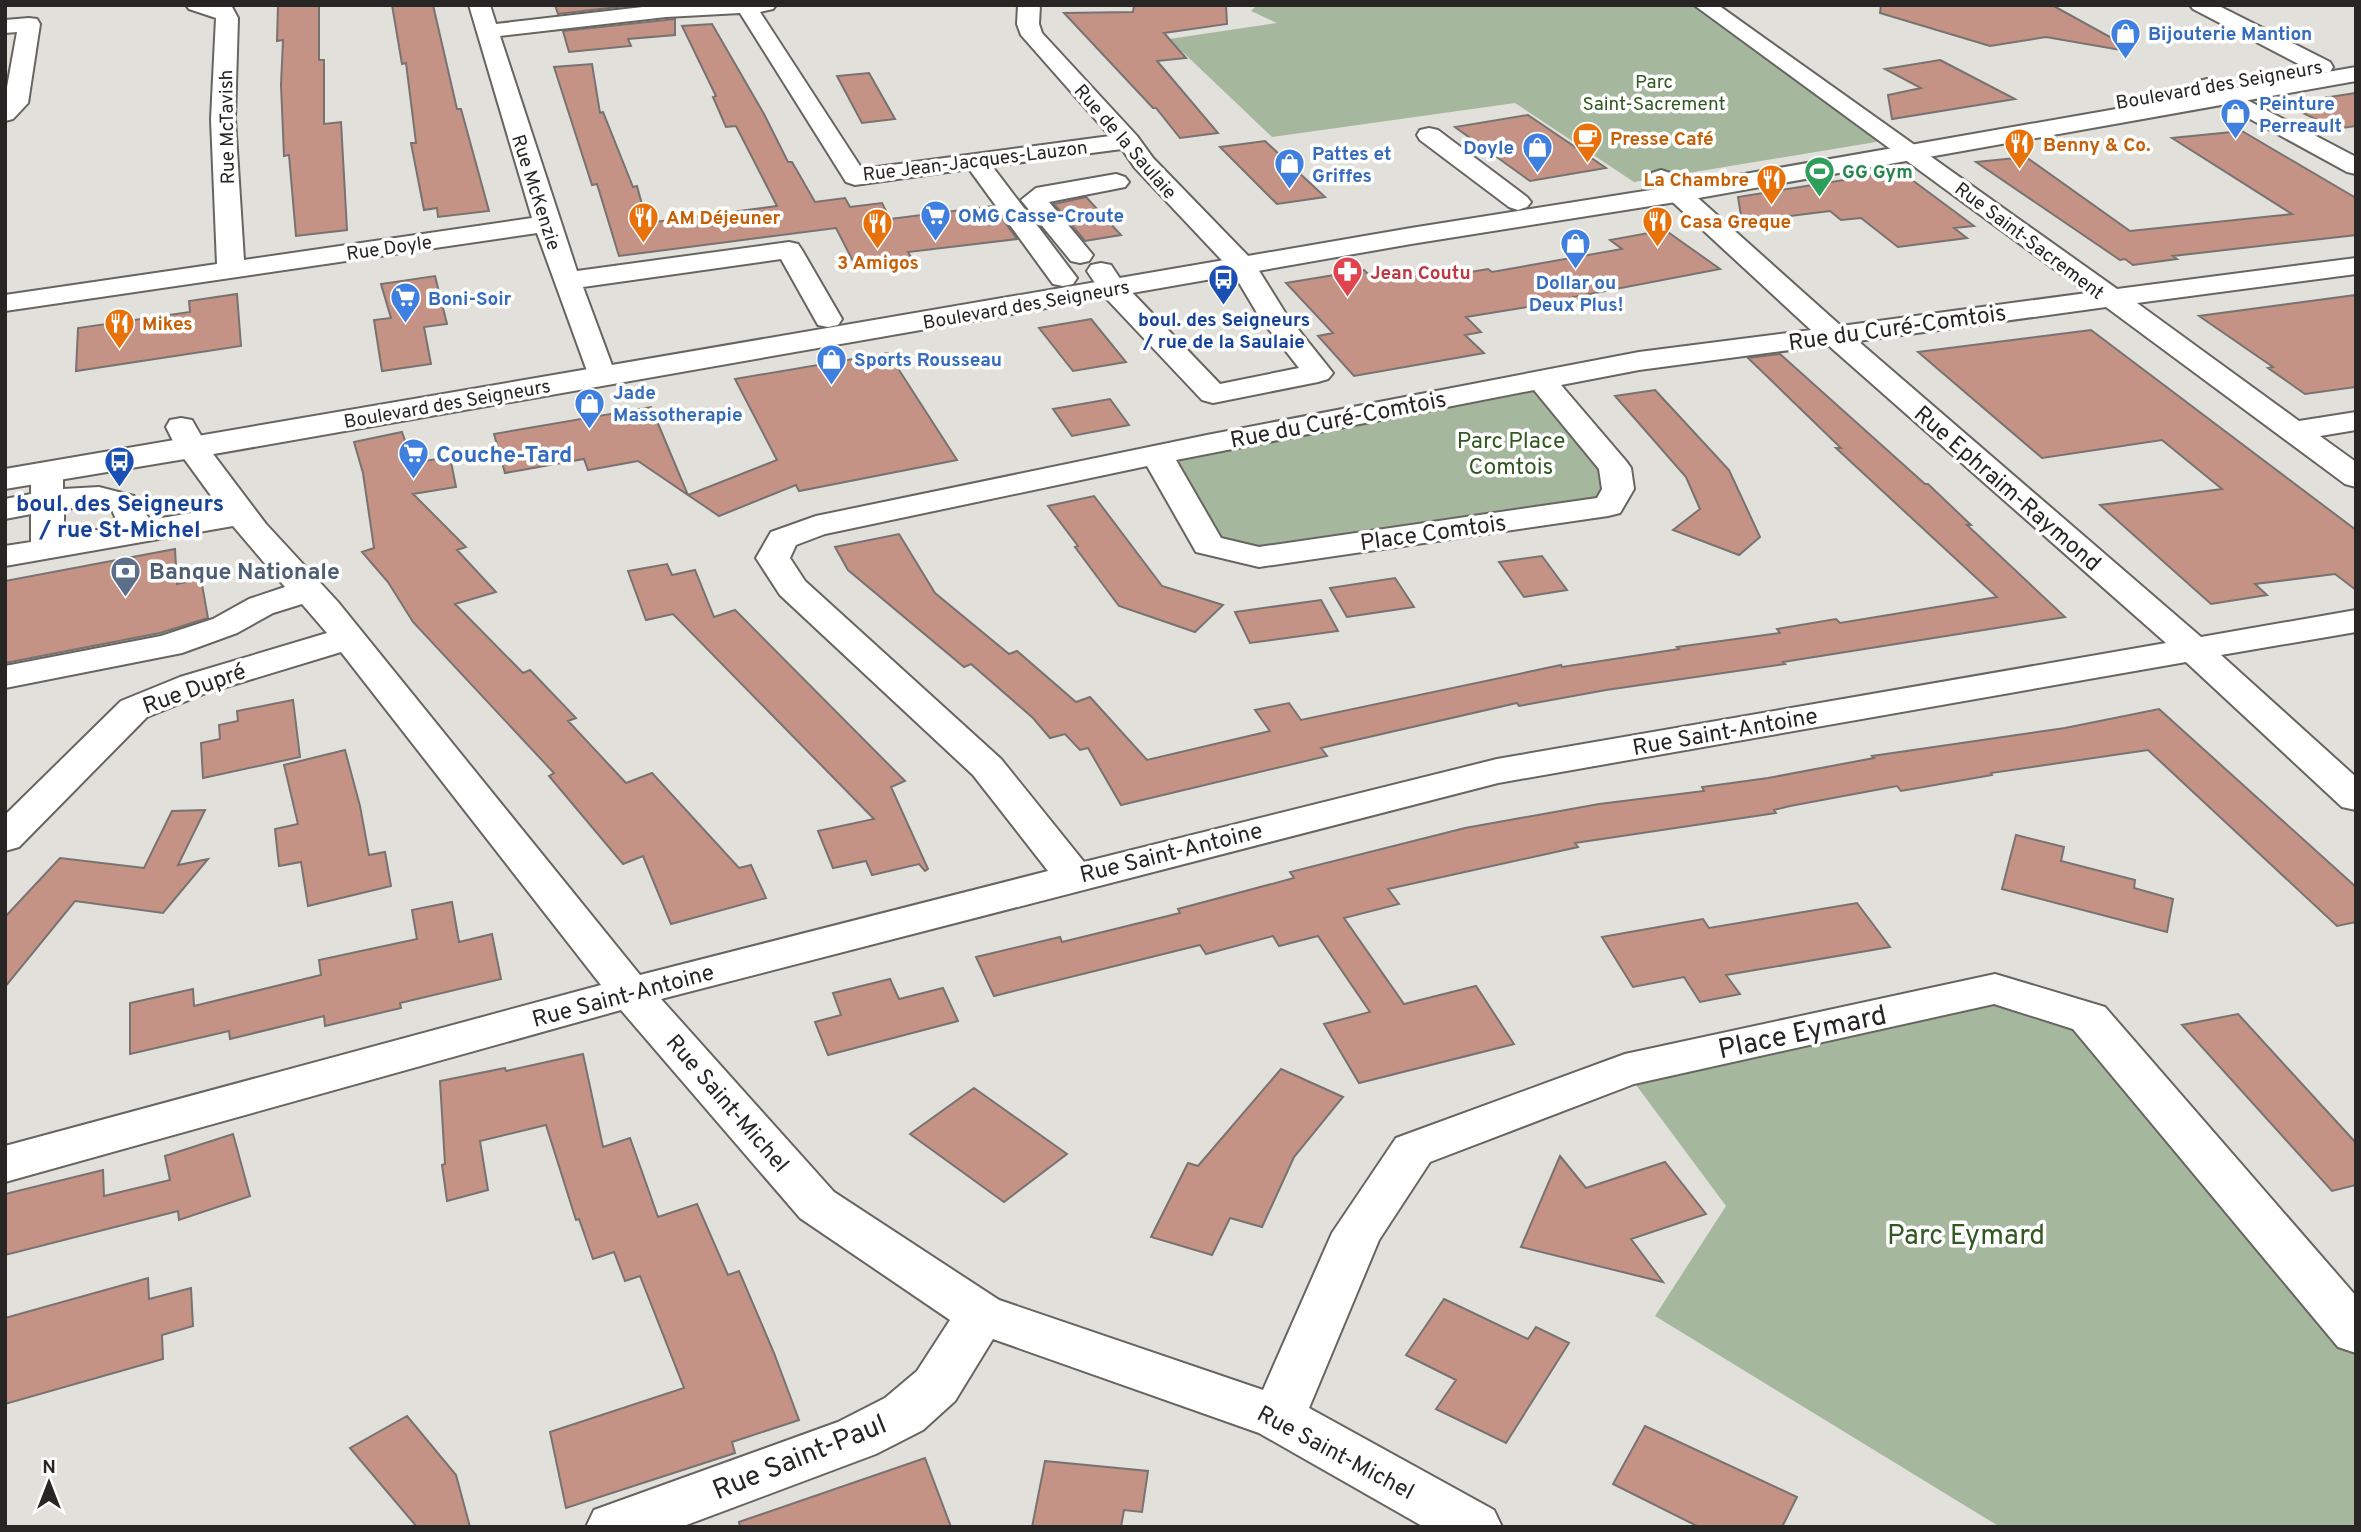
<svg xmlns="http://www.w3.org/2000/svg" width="2361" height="1532" viewBox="0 0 2361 1532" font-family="Overpass,sans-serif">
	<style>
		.green { fill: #a5b89e }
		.building { fill: #c59385; stroke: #787270; stroke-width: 2 }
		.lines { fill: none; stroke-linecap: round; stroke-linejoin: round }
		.minor-casing { stroke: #666560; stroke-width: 4 }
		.major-casing { stroke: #666560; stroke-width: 4 }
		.minor { fill: #fff; fill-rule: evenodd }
		.major { fill: #fff; fill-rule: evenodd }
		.labels { text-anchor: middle; stroke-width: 7; stroke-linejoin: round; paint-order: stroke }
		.far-shop-label { font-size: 19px; font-weight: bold; fill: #366cbe; stroke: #fff; text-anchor: start }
		.far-park-label { font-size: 19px; fill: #325821; stroke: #fff }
		.far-street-label { font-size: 19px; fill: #272624; stroke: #fff }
		.far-food-label { font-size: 19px; font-weight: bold; fill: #c56008; stroke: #fff; text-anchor: start }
		.far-leisure-label { font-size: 19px; font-weight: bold; fill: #27864d; stroke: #fff; text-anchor: start }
		.far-health-label { font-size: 19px; font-weight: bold; fill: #be3a42; stroke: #fff; text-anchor: start }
		.far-transit-label { font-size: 19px; font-weight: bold; fill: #164399; stroke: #fff }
		.street-label { font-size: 23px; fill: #272624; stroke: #fff }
		.park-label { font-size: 23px; fill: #325821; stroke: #fff }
		.shop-label { font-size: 23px; font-weight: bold; fill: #366cbe; stroke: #fff; text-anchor: start }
		.transit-label { font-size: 23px; font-weight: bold; fill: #164399; stroke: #fff }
		.service-label { font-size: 23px; font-weight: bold; fill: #4e5e75; stroke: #fff; text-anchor: start }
		.near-street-label { font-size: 28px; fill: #272624; stroke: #fff }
		.near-park-label { font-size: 28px; fill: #325821; stroke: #fff }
	</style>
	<rect width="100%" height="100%" fill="#e1e0da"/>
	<path class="green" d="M1257,5H1704L1894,139L1634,182L1515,103L1272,137L1169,39L1277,23L1251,11Z
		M1541,380L1615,468L1608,506L1259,557L1208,545L1157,455Z
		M1995,989L2089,1018L2356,1332V1527H2000L1655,1316L1726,1206L1625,1070Z"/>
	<path class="building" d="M278,5H319V60H324V124L341,122L347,230L296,236L289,155L284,156L281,85L283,40L277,41Z
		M392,5H433L457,109H461L489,211L438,217L437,208L424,210L411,143H416L406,63L402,64Z
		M555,5H635L558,14Z
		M1134,5H1226L1227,24L1164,33L1186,58L1157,61L1218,133L1180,138L1156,108H1153L1064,13L1133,12Z
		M1881,5H2052L2128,47L2126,51L2046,37L1990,46L1880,13Z
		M675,19V35L628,39L631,46L569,52L563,31Z
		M712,24L764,114L788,162H792L815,202L845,198L850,207L882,203L890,219L993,206L1017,239L908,252L911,257L855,265L836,228L619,256L597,184L592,185L554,67L592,64L600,113L603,112L633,187L637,186L647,223L777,206L736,126L726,127L713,97L716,96L682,26Z
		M1940,60L2015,99L1892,119L1888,95L1921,88L1885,69Z
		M869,73L895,119L862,123L837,76Z
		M2356,93V126L2336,129L2284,104Z
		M1528,115L1606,168L1530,181L1455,127Z
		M2242,131L2356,198V235L2173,256L2177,259L2133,265L2125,259L2120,260L1976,162L2026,157L2130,231L2292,214L2172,138Z
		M1265,141L1325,197L1277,204L1220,147Z
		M1900,171L1974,226L1954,228L1967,238L1898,247L1861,218L1841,220L1830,211L1742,222L1738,197Z
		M1086,197L1121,235L1085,241L1054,204Z
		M1665,230L1720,269L1574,297L1577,299L1466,317L1481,332L1465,335L1484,353L1354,376L1318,336L1333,333L1286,283L1364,270L1368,274L1411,268L1423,280L1488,269L1492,272L1622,249L1610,240Z
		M435,276L447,324L424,327L431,364L382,371L374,320L391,318L381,284Z
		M237,294L241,346L76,371L78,328L190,312L189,301Z
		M2356,295V387L2305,394L2268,368L2273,367L2199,316Z
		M1091,319L1126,362L1073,371L1039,328Z
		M2091,330L2356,530V590L2335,574L2255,584L2267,595L2211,604L2100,505L2222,489L2162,440L2042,458L1918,352Z
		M888,353L957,460L799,491L796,485L719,516L688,495L777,460L735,379Z
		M1780,354L1925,484H1928L1971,525H1967L2065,617L1783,662L1785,664L1606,690L1519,706L1517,703L1321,748L1327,756L1121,805L1088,748L1080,750L1065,734L1050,738L1033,718L971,664L964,667L848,570L835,547L899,534L935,593L1009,654L1017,651L1076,702L1090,697L1147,760L1270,731L1255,710L1289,703L1301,720L1561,665L1562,667L1679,649L1677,647L1780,633L1777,629L1836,619L1840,623L1997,597L1836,448H1841L1748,358Z
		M1655,390L1729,470L1760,537L1739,555L1673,530L1700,509L1686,477L1615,396Z
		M1110,399L1129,425L1072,436L1053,409Z
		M651,407L688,495L638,461L588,470L584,459L505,473L494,434Z
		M402,432L413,463L450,457L456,487L413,494L466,547L457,550L496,592L455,604L523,673L530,670L576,718L568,721L626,783L652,773L739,868L751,865L766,898L671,924L643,856L623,864L549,776L554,773L413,622L388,582L362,552L374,548L363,473L354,442Z
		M1094,496L1162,586L1223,605L1195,632L1119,606L1075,547L1078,546L1048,506Z
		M175,549L177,584L201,579L208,618L160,633L5,663V581Z
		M1542,556L1567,590L1524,597L1499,562Z
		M667,564L672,575L695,570L714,617L735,610L905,781L891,787L928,869L925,871L919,864L872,875L866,861L833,868L818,831L874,819L673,614L646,620L628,571Z
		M1395,578L1414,607L1347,617L1330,588Z
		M1321,600L1338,631L1250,643L1235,612Z
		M293,700L300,757L203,778L201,743L220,739L219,725L238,721L237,711Z
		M2159,709L2356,887V922L2337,926L2148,750L1991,773L1992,775L1901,791L1897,786L1790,806L1774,810L1776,813L1575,843L1578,847L1388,889L1399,904L1344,918L1404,1004L1476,986L1514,1044L1359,1083L1324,1024L1370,1012L1318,936L1279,946L1273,936L1206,954L1200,945L994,996L976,957L1060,937L1062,942L1180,913L1178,909L1294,878L1290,872L1465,828L1599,804L1704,791L1702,787L1768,778L1874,758L1872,756L2065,728Z
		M345,750L360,806L369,855L385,852L391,886L308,906L301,862L279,866L275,829L298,824L284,765Z
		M205,810L178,865L208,859L163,913L75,901L5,987V917L60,858L144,868L172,811Z
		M2016,835L2064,847L2061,861L2135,880L2134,888L2173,899L2167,932L2002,889Z
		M452,902L459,942L492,934L501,979L400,1003L401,1008L325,1026L324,1016L230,1039L229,1031L130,1054V1003L193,989L194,1006L321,975L319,960L417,939L412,910Z
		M1857,903L1890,947L1726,975L1740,994L1700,1002L1684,977L1633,987L1602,937L1703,919L1709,928Z
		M890,979L899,999L943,988L958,1021L828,1055L815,1022L841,1015L833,993Z
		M2238,1014L2356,1143V1185L2332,1191L2182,1025Z
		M583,1054L603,1147L630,1138L658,1217L697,1204L728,1275L739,1271L774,1353L799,1420L732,1442L735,1453L566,1508L550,1432L684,1388L640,1276L625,1281L614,1252L593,1259L579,1219L576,1220L546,1125L480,1141L488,1190L447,1201L442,1165L445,1164L440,1081L505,1068L506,1071Z
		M1281,1069L1343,1097L1294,1157L1262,1227L1230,1218L1212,1255L1151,1237L1188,1163L1198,1166Z
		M974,1088L1067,1154L1004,1202L910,1134Z
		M233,1134L250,1196L179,1220L178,1211L5,1255V1194L103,1170L104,1196L170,1180L165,1156Z
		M1560,1156L1586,1188L1665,1162L1706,1214L1631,1239L1663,1282L1521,1247Z
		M148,1278L149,1299L191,1288L193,1326L162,1335L163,1359L5,1404V1318Z
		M1444,1299L1528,1339L1536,1327L1569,1343L1506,1443L1436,1409L1456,1380L1406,1355Z
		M407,1416L456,1475L470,1527H417L350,1448Z
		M1645,1426L1797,1497L1782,1527H1699L1613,1484Z
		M925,1458L951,1527H740L739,1522Z
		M1045,1461L1148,1471L1142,1512L1124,1510L1121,1527H1032Z"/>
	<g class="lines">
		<defs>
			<path id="minor" d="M186,5L232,7L238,18L235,119L244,260L532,218L469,5H490L496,24L660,5H776L773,9L760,12L862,169L1110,136L1021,35L1017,24L1018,5H1040L1039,24L1042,33L1137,136L1153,158L1253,261L1286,314L1333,373L1328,379L1318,382L1213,403L1202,400L1103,295L1087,271L1091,265L1101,263L1111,265L1123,283L1220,384L1299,368L1260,318L1232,271L1135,168L1122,149L992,166L1077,278L1073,284L1063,286L1053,284L969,169L855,185L846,182L740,13L666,17L500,36L577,271L789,242L798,244L802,250L842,319L838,325L828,327L818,325L781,259L583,287L616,376L611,382L601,385L591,382L537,233L5,311V295L217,264L211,119L216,18L189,9Z
				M1694,5H1718L2117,289L2356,258V274L2137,303L2299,421L2356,412V430L2320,436L2356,462V487L2345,484L2106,307L1858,341L2201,637L2356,610V632L2221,655L2356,777V810L2342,807L2186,662L1498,783L661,999L834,1192L999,1300L1263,1390L1332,1233L1396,1138L1625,1054L1995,974L2105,1007L2356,1296V1353L2338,1347L2073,1029L1994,1004L1634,1084L1430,1162L1379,1240L1309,1408L1494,1510L1502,1527H1424L1259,1433L993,1339L955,1401L923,1430L876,1454L681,1527H586L594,1510L838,1422L885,1398L917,1371L950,1320L800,1218L621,1010L5,1182V1146L601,985L341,652L206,693L147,717L19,847L5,851V815L121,701L180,677L327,633L302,604L273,613L237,633L182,653L5,688V666L161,636L213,619L249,599L285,587L233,526L5,566V546L31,542V514L5,519V499L31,494V478L36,471L47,468L58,471L63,478V489L99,487L134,496L150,520L220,508L177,449L166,427L170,420L181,418L192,420L207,446L266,524L338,602L640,975L1048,871L973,775L780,595L756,558L771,532L816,516L1207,435L1639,352L1811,330L1652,183L1648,178L1652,173L1661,170L1670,173L1841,326L2087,293ZM1828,345L2166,643L1497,759L1084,862L1001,759L805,581L790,558L796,545L825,534L1147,466L1196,552L1259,567L1608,516L1620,513L1634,489L1631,468L1626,461L1561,385L1639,370ZM1534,390L1599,469L1602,489L1597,498L1259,547L1221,538L1176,460ZM83,507L112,510L119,526L64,536V509Z
				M2190,5H2217L2330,62L2333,67L2330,72H2314L2193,9Z
				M29,18L37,19L40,24L28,103L13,119L5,121V98L17,32L5,33V20Z
				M2207,79L2356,157V174L2347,172L2199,91L2196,86L2199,81Z
				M1429,128L1438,130L1527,197L1531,202L1527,207L1518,210L1509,207L1420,140L1417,135L1420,130Z
				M1116,174L1125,177L1129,182L1125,187L1049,202L1093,255L1089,261L1080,263L1071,261L1021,200L1036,188Z"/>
			<path id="major" d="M2356,67V81L1676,202L1411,244L191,458L5,489V469L1411,228L1676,186Z"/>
		</defs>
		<use href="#minor" class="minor-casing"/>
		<use href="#major" class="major-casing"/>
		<use href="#minor" class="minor"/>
		<use href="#major" class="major"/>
	</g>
	<defs>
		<symbol id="shop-pin" viewBox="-11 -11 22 30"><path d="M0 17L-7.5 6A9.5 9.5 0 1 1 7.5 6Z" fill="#3f7fe0" stroke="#fff"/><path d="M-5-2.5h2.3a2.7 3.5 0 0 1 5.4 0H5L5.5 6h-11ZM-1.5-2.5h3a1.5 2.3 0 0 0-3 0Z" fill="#fff"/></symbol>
		<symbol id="cafe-pin" viewBox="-11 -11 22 30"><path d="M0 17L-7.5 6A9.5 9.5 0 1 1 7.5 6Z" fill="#e8710a" stroke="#fff"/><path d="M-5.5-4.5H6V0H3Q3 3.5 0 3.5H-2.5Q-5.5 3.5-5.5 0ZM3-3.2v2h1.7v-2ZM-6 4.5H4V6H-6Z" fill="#fff"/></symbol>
		<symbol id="restaurant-pin" viewBox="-11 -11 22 30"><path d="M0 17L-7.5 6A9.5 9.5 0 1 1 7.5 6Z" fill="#e8710a" stroke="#fff"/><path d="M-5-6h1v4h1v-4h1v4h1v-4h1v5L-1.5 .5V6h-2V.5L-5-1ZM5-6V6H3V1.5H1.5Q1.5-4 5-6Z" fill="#fff"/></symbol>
		<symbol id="stadium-pin" viewBox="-11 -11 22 30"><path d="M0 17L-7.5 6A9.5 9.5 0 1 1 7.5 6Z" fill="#2e9e5b" stroke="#fff"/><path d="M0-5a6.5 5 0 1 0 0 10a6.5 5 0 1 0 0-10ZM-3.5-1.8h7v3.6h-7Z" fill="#fff"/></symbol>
		<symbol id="supermarket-pin" viewBox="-11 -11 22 30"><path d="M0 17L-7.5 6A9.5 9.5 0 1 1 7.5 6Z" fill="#3f7fe0" stroke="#fff"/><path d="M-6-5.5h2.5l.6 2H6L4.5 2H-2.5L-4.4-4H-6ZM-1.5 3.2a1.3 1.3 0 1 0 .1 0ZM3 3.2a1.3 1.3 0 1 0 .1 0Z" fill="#fff"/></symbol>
		<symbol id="pharmacy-pin" viewBox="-11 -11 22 30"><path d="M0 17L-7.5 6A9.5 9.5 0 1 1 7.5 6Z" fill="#e0444e" stroke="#fff"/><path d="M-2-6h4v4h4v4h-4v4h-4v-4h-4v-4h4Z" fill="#fff"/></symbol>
		<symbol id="bus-pin" viewBox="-11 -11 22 30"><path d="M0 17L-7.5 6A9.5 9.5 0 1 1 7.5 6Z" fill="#1a4fb4" stroke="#fff"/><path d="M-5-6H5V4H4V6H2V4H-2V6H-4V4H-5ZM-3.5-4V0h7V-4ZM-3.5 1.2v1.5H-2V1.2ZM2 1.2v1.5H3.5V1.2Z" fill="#fff"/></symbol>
		<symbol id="bank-pin" viewBox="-11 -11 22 30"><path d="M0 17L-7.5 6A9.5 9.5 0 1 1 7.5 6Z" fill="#5c6f8a" stroke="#fff"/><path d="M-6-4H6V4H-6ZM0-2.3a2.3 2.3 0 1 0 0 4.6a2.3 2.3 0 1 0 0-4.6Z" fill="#fff"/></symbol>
	</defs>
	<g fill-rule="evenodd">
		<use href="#shop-pin" x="2108" y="16" width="35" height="47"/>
		<use href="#shop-pin" x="2218" y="96" width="35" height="47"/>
		<use href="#cafe-pin" x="1570" y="120" width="35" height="47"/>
		<use href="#restaurant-pin" x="2002" y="126" width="35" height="47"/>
		<use href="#shop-pin" x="1520" y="130" width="35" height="47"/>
		<use href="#shop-pin" x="1272" y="146" width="35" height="47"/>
		<use href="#stadium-pin" x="1802" y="154" width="35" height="47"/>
		<use href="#restaurant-pin" x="1754" y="162" width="35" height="47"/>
		<use href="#supermarket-pin" x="918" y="198" width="35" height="47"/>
		<use href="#restaurant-pin" x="626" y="200" width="35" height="47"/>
		<use href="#restaurant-pin" x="1640" y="204" width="35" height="47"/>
		<use href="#restaurant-pin" x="860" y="206" width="35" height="47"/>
		<use href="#shop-pin" x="1558" y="226" width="35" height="47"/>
		<use href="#pharmacy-pin" x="1330" y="254" width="35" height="47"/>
		<use href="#bus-pin" x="1206" y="262" width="35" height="47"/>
		<use href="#supermarket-pin" x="388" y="280" width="35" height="47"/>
		<use href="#restaurant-pin" x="102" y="306" width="35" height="47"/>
		<use href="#shop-pin" x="814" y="342" width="35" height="47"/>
		<use href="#shop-pin" x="572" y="386" width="35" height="47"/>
		<use href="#supermarket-pin" x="396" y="436" width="35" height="47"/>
		<use href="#bus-pin" x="102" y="444" width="35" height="47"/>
		<use href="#bank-pin" x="108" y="554" width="35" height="47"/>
	</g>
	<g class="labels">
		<g class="far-shop-label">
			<text x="2148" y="40">Bijouterie Mantion</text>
			<text x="2259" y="110">Peinture<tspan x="2259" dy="22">Perreault</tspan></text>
			<text x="1514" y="154" text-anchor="end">Doyle</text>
			<text x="1312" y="160">Pattes et<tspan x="1312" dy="22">Griffes</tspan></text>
			<text x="958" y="222">OMG Casse-Croute</text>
			<text x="1576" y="289" text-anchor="middle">Dollar ou<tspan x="1576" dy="22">Deux Plus!</tspan></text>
			<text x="428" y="305">Boni-Soir</text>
			<text x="854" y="366">Sports Rousseau</text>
			<text x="613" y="399">Jade<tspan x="613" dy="22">Massotherapie</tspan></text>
		</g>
		<g class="far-park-label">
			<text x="1654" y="88">Parc<tspan x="1654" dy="22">Saint-Sacrement</tspan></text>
		</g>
		<g class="far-street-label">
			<text transform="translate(2219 84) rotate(-10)" y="7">Boulevard des Seigneurs</text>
			<text transform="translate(226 127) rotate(-91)" y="7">Rue McTavish</text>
			<text transform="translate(1126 141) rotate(49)" y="7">Rue de la Saulaie</text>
			<text transform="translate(975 160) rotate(-7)" y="7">Rue Jean-Jacques-Lauzon</text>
			<text transform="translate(537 192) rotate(72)" y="7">Rue McKenzie</text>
			<text transform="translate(2030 240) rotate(37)" y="7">Rue Saint-Sacrement</text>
			<text transform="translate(389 247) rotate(-8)" y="7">Rue Doyle</text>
			<text transform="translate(1026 304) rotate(-10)" y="7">Boulevard des Seigneurs</text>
			<text transform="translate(447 403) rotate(-10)" y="7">Boulevard des Seigneurs</text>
		</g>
		<g class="far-food-label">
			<text x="1610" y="145">Presse Café</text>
			<text x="2043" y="151">Benny &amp; Co.</text>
			<text x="1749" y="186" text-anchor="end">La Chambre</text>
			<text x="666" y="224">AM Déjeuner</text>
			<text x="1680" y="228">Casa Greque</text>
			<text x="878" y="269" text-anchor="middle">3 Amigos</text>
			<text x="142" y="330">Mikes</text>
		</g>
		<g class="far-leisure-label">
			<text x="1842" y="178">GG Gym</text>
		</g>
		<g class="far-health-label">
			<text x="1370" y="279">Jean Coutu</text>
		</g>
		<g class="far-transit-label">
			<text x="1224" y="326">boul. des Seigneurs<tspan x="1224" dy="22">/ rue de la Saulaie</tspan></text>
		</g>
		<g class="street-label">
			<text transform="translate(1897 327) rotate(-8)" y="8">Rue du Curé-Comtois</text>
			<text transform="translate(1338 419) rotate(-11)" y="8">Rue du Curé-Comtois</text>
			<text transform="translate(2008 488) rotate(41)" y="8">Rue Ephraim-Raymond</text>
			<text transform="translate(1433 532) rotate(-8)" y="8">Place Comtois</text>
			<text transform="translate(194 688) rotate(-20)" y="8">Rue Dupré</text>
			<text transform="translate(1725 731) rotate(-10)" y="8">Rue Saint-Antoine</text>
			<text transform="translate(1171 852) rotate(-14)" y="8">Rue Saint-Antoine</text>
			<text transform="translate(623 995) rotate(-15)" y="8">Rue Saint-Antoine</text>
			<text transform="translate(728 1103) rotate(49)" y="8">Rue Saint-Michel</text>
			<text transform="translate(1336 1452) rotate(28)" y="8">Rue Saint-Michel</text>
		</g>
		<g class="park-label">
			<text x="1511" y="448">Parc Place<tspan x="1511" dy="26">Comtois</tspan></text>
		</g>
		<g class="shop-label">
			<text x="436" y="462">Couche-Tard</text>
		</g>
		<g class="transit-label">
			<text x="120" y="511">boul. des Seigneurs<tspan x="120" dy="26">/ rue St-Michel</tspan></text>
		</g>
		<g class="service-label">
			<text x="149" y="579">Banque Nationale</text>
		</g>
		<g class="near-street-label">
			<text transform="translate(1802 1031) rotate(-12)" y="10">Place Eymard</text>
			<text transform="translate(799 1456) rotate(-22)" y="10">Rue Saint-Paul</text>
		</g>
		<g class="near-park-label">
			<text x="1966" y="1244">Parc Eymard</text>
		</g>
	</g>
	<rect width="2361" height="1532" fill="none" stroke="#272624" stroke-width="14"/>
	<g transform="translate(49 1483)" stroke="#ffffff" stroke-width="5" paint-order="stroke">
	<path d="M0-5L12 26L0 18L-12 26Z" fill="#272624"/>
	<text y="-10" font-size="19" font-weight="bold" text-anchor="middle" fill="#272624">N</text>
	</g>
</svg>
